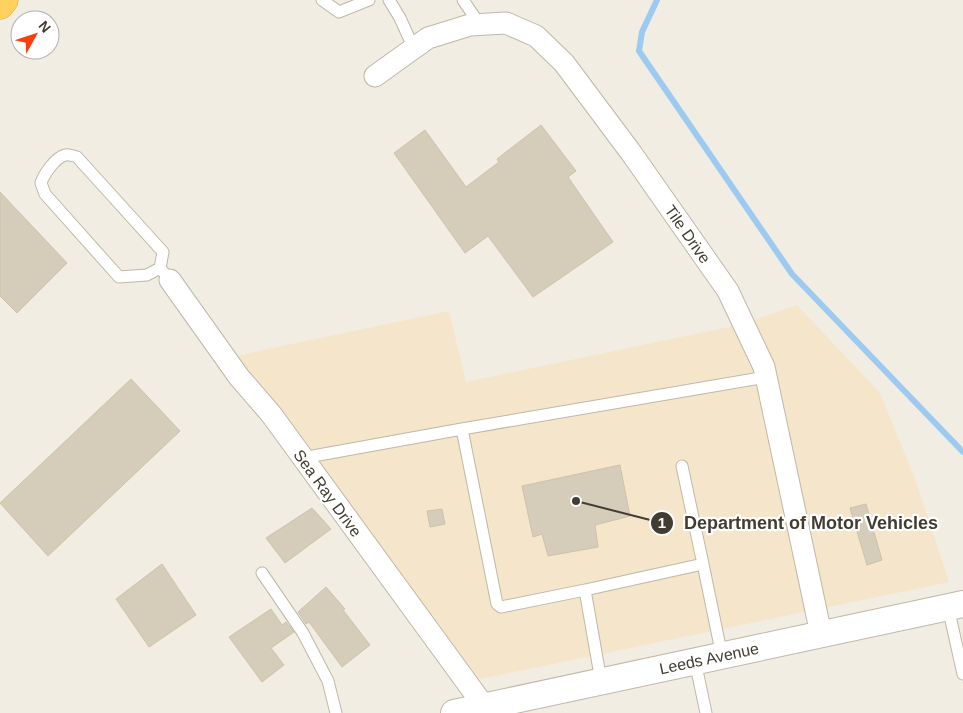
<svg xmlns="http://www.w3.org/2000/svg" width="963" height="713" viewBox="0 0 963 713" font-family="Arial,sans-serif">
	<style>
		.commercial { fill: #f4e5cb }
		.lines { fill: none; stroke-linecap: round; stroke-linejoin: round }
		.stream { stroke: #9ccaf0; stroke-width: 6 }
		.building { fill: #d6ccba; stroke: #cdc2aa }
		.service-casing { stroke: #bfb8a8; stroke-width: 13 }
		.minor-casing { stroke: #bfb8a8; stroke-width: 23 }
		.tertiary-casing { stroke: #bfb8a8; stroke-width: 28 }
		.motorway-casing { stroke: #dea62f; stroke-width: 29 }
		.service { stroke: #fff; stroke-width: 11 }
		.minor { stroke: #fff; stroke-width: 21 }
		.tertiary { stroke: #fff; stroke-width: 26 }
		.motorway { stroke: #ffd25f; stroke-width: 28 }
		.labels { text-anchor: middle; stroke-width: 4.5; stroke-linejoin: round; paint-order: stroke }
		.street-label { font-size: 16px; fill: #423d32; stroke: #fff }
		.leader { fill: none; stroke: #423d32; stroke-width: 2 }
		.callout-dot { fill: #423d32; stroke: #fff; stroke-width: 2 }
		.mark-label { font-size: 15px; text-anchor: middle; font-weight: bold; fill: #fff }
		.callout-label { font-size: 18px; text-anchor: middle; font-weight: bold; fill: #423d32; stroke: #fff; stroke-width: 4.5; stroke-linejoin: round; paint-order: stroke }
	</style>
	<rect width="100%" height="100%" fill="#f1ede2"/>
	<path class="commercial" d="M797,305L880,393L915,479L949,582L466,682L226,358L449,311L466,382L743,324Z"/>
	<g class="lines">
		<path class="stream" d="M657,0L642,32L639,51L792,274L963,452"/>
	</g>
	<path class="building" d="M541,125L576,171L568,177L613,242L533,297L488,236L465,253L394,153L425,130L466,187L499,162L497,159Z
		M0,192L67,263L17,313L0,296Z
		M131,379L180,431L48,556L0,503Z
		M620,465L630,516L595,525L598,547L548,556L542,534L533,537L522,486Z
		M866,504L882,560L867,565L850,508Z
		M312,508L331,529L285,563L266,538Z
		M442,509L445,524L430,527L427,511Z
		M162,564L196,615L149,647L116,599Z
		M326,587L345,609L343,610L370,645L342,667L309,622L306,624L298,612Z
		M271,609L282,625L286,622L294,632L271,648L284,665L262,682L229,637Z"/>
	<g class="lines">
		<defs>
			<path id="service" d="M322,0L339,12L369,0
				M389,0L400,18L414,49
				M463,0L480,25
				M160,268L163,252L77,157C73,156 69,154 65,155C55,158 44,174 41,183L45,194L119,277L147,275L160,268L170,280
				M302,458L462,429
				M682,466L703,564
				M262,573L303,633L328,681L336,713
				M585,590L703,564L722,656
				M948,607L963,674
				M695,661L706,713
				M601,681L585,590L501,607L497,604L462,429L766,377"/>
			<path id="minor" d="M375,76L428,38L470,25L506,23L536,36L564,63L632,154L728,291L764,367L821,634
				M170,280L239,377L271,414L484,706"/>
			<path id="tertiary" d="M454,713L963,604"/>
			<path id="motorway" d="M0,5L4,0"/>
		</defs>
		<use href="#service" class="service-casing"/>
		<use href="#minor" class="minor-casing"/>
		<use href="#tertiary" class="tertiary-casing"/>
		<use href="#motorway" class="motorway-casing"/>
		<use href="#service" class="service"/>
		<use href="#minor" class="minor"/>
		<use href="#tertiary" class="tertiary"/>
		<use href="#motorway" class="motorway"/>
	</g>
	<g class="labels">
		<g class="street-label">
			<text transform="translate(688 234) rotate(55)" y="6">Tile Drive</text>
			<text transform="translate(328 493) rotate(54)" y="6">Sea Ray Drive</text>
			<text transform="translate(709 658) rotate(-12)" y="6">Leeds Avenue</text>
		</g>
	</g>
	<path class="leader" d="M576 501L662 523"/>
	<g class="callout-dot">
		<circle cx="576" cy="501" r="5"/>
		<circle cx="662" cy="523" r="12"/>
	</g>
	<g class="mark-label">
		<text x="662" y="528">1</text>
	</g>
	<g class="callout-label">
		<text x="811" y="529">Department of Motor Vehicles</text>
	</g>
	<g transform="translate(35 35) rotate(50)"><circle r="24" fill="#ffffff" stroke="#b3b1ad"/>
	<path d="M0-4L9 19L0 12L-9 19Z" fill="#fc3d0e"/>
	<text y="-8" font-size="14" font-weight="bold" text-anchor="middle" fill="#423d32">N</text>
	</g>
</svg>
